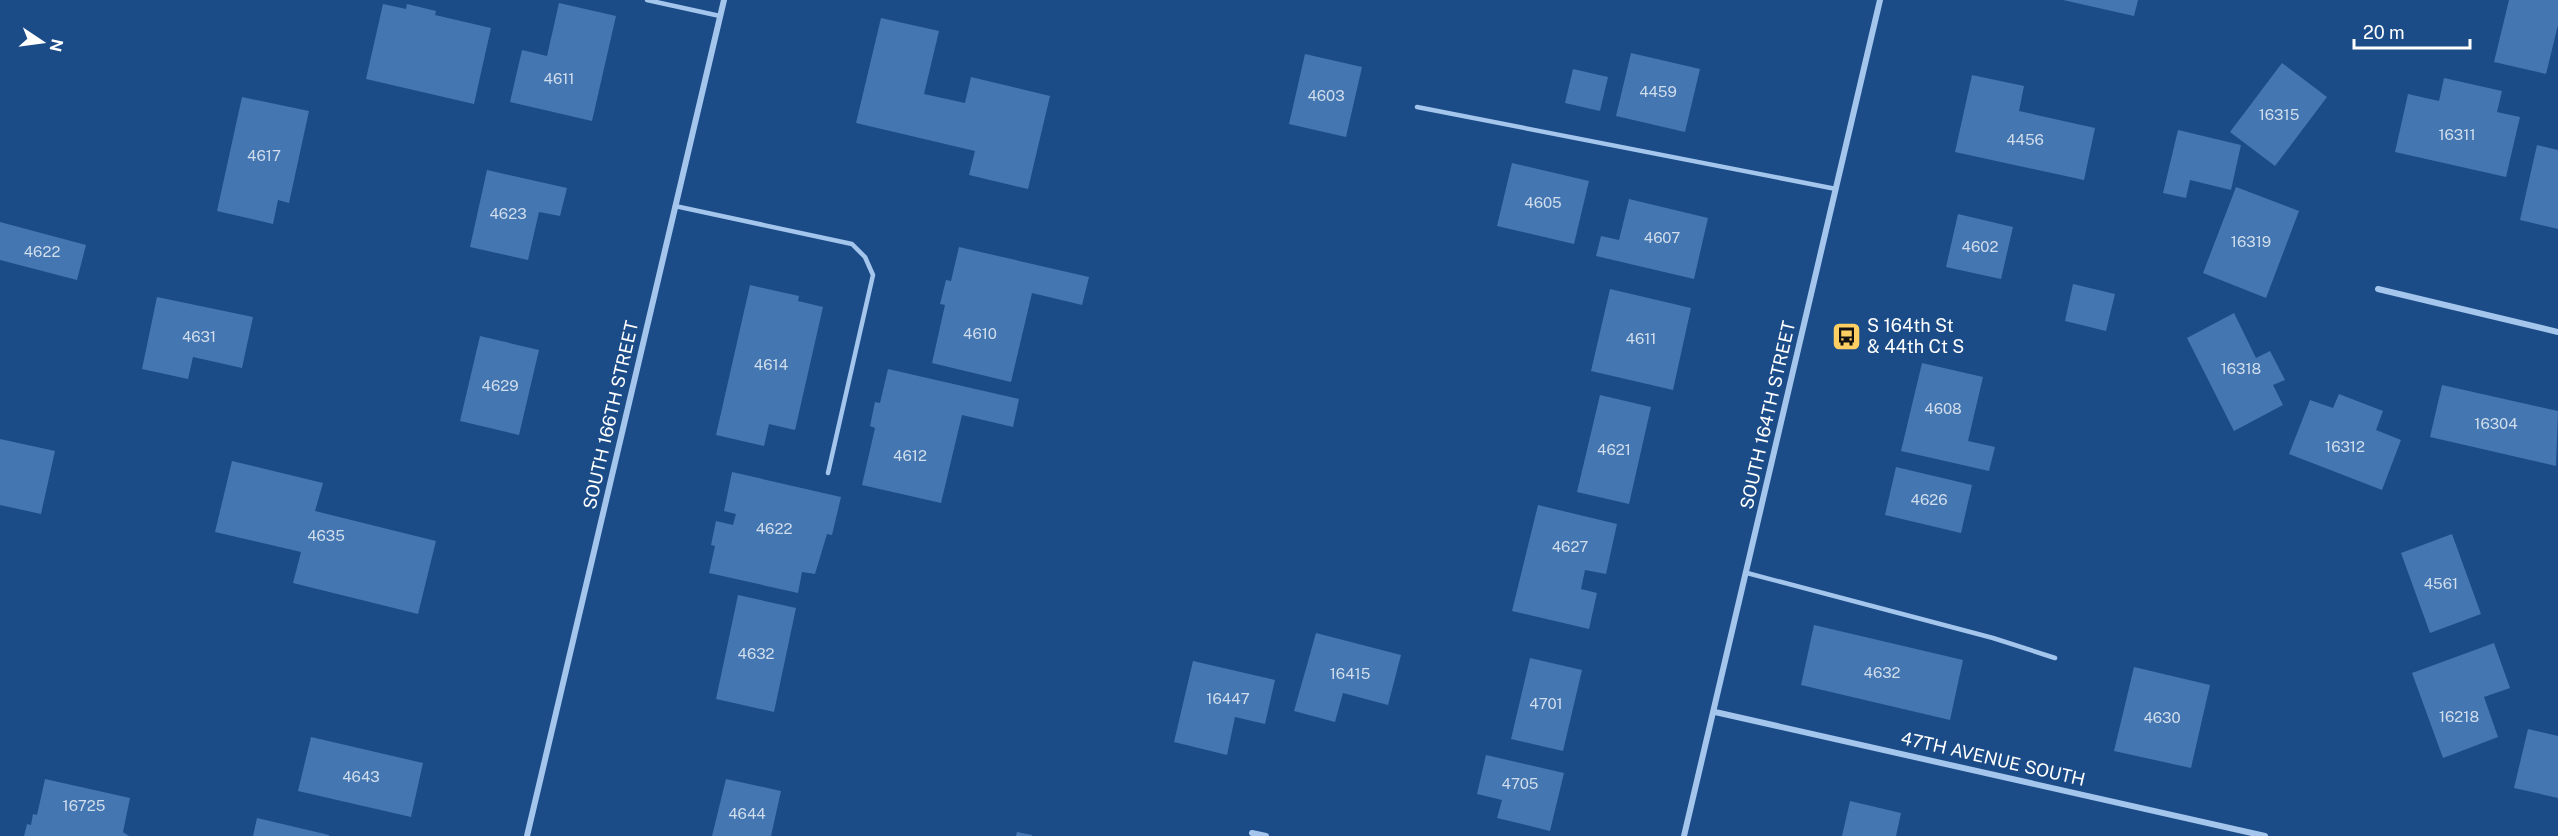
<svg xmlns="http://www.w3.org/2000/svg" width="2558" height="836" viewBox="0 0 2558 836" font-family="'Public Sans',sans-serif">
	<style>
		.building { fill: #4476b1 }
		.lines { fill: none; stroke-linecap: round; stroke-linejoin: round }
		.service { stroke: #a5c6ec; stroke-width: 4.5 }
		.minor { stroke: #a5c6ec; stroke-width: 6 }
		.labels { text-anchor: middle; stroke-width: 6; stroke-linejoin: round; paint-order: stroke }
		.number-label { font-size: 15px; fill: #d0ddec }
		.poi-label { font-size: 18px; fill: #fff; stroke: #1b4c88; text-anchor: start }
		.street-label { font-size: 18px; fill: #fff; stroke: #1b4c88 }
	</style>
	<rect width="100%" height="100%" fill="#1b4c88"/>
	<path class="building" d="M2063,0H2138L2134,16Z
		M2509,0H2558V25L2546,74L2494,62Z
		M559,3L616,16L592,121L510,102L522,50L547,56Z
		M383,4L406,9L407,4L436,11L435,15L491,28L474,104L366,79Z
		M881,18L939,31L924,94L965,103L971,77L1050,96L1028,189L969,175L975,151L856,123Z
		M1631,53L1700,69L1685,132L1616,116Z
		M1305,54L1362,67L1346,137L1289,124Z
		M2282,63L2327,97L2275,166L2230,132Z
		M1573,69L1608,77L1600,111L1565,103Z
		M1972,75L2024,86L2019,111L2095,128L2084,180L1955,152Z
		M2444,78L2502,91L2497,112L2520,117L2506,177L2395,152L2408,94L2439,101Z
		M242,97L309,111L289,203L278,200L273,224L217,211Z
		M2178,130L2241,145L2231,190L2190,180L2186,198L2163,193Z
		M2537,145L2558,150V229L2520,220Z
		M1512,163L1589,181L1574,244L1497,226Z
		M487,170L567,188L560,216L539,212L528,260L470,247Z
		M2236,187L2299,211L2266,298L2203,273Z
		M1629,199L1708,218L1694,279L1596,256L1601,236L1619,240Z
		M1958,214L2013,227L2001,279L1946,267Z
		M0,222L86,245L77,280L0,260Z
		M959,247L1089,277L1082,305L1032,293L1011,382L932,363L945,305L940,304L946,280L951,281Z
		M2073,284L2115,294L2106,331L2065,321Z
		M750,285L799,296L798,301L823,307L795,430L769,424L764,446L716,435Z
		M1610,289L1691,308L1673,390L1591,371Z
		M157,297L253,317L242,368L193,357L188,379L142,369Z
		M2234,313L2256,358L2270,351L2285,380L2273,385L2283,405L2234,431L2187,338Z
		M480,336L539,350L519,435L460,421Z
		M1922,363L1983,377L1968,441L1995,447L1989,471L1901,451Z
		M888,369L1019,399L1013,427L962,415L941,503L862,485L875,428L870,426L875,402L880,403Z
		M2442,385L2558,411L2556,466L2430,437Z
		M2339,394L2383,411L2376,430L2401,440L2382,490L2289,454L2310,400L2333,408Z
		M1600,395L1651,407L1629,504L1577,492Z
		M0,439L55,451L41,514L0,505Z
		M232,461L323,483L315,511L436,541L418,614L293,583L301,552L215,532Z
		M1896,467L1972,485L1961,533L1885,515Z
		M732,472L841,497L832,535L827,534L815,574L802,572L798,593L709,573L715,546L711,545L716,521L733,525L736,514L724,511Z
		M1538,505L1617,524L1606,574L1585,570L1581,589L1597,593L1589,629L1512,611Z
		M2452,534L2481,614L2430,633L2401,553Z
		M738,595L796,608L774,712L716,699Z
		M1814,625L1963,660L1950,720L1801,685Z
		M1316,633L1401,655L1388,705L1343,693L1335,722L1294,711Z
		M2494,643L2510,688L2484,697L2498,737L2443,758L2412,673Z
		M1530,658L1582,670L1563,751L1511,739Z
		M1193,661L1275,680L1265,724L1235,717L1227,755L1174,742Z
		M2134,667L2210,685L2191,768L2114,751Z
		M2528,729L2558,736V798L2514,788Z
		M311,737L423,763L411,817L298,791Z
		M1486,755L1564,773L1550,831L1497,818L1502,800L1477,794Z
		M45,779L130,798L123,832L129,836H24L27,824L31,825L33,814L37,815Z
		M726,779L781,791L771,836H712Z
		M1850,801L1901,813L1896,836H1842Z
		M257,818L329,835V836H253Z
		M1017,832L1032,835V836H1016Z"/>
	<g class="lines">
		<path class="service" d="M647,0L720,16
			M1417,107L1836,189
			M675,206L852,244L865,257L873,275L828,473
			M1747,573L1993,638L2055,658"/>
		<path class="minor" d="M2378,289L2558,332
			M1715,712L2265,836
			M1252,833L1266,836
			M527,836L724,0
			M1684,836L1880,0"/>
	</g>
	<defs>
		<symbol id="bus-square" viewBox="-11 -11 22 22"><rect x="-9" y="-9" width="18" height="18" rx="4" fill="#fdcf62" stroke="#1b4c88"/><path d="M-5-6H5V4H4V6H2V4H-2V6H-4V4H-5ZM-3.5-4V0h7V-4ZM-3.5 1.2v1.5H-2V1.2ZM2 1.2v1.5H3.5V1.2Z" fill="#111"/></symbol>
	</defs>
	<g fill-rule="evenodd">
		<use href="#bus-square" x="1830" y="320" width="33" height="33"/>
	</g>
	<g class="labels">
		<g class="number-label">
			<text x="559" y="84">4611</text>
			<text x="1658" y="97">4459</text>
			<text x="1326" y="101">4603</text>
			<text x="2279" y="120">16315</text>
			<text x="2457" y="140">16311</text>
			<text x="2025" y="145">4456</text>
			<text x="264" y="161">4617</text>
			<text x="1543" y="208">4605</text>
			<text x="508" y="219">4623</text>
			<text x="1662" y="243">4607</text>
			<text x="2251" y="247">16319</text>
			<text x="1980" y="252">4602</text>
			<text x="42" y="257">4622</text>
			<text x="980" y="339">4610</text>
			<text x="199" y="342">4631</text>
			<text x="1641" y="344">4611</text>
			<text x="771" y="370">4614</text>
			<text x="2241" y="374">16318</text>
			<text x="500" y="391">4629</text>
			<text x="1943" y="414">4608</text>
			<text x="2496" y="429">16304</text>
			<text x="2345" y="452">16312</text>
			<text x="1614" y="455">4621</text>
			<text x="910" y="461">4612</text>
			<text x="1929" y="505">4626</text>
			<text x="774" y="534">4622</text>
			<text x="326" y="541">4635</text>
			<text x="1570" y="552">4627</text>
			<text x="2441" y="589">4561</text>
			<text x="756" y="659">4632</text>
			<text x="1882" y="678">4632</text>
			<text x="1350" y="679">16415</text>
			<text x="1228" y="704">16447</text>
			<text x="1546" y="709">4701</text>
			<text x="2459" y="722">16218</text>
			<text x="2162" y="723">4630</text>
			<text x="361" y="782">4643</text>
			<text x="1520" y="789">4705</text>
			<text x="84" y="811">16725</text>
			<text x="747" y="819">4644</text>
		</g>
		<g class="poi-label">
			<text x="1867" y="332">S 164th St<tspan x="1867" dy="21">&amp; 44th Ct S</tspan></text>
		</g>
		<g class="street-label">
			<text transform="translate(611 415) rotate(-77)" y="6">SOUTH 166TH STREET</text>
			<text transform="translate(1768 415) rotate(-77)" y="6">SOUTH 164TH STREET</text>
			<text transform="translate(1993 759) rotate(13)" y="6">47TH AVENUE SOUTH</text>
		</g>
	</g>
	<g transform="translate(42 42) rotate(103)" stroke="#1b4c88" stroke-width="4.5" paint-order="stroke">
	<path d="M0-4.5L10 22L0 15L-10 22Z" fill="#ffffff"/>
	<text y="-9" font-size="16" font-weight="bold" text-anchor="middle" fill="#ffffff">N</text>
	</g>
	<path d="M2354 39v9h116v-9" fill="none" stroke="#ffffff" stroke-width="3"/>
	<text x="2363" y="39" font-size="18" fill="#ffffff" stroke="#1b4c88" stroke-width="4.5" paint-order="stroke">20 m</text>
</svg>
